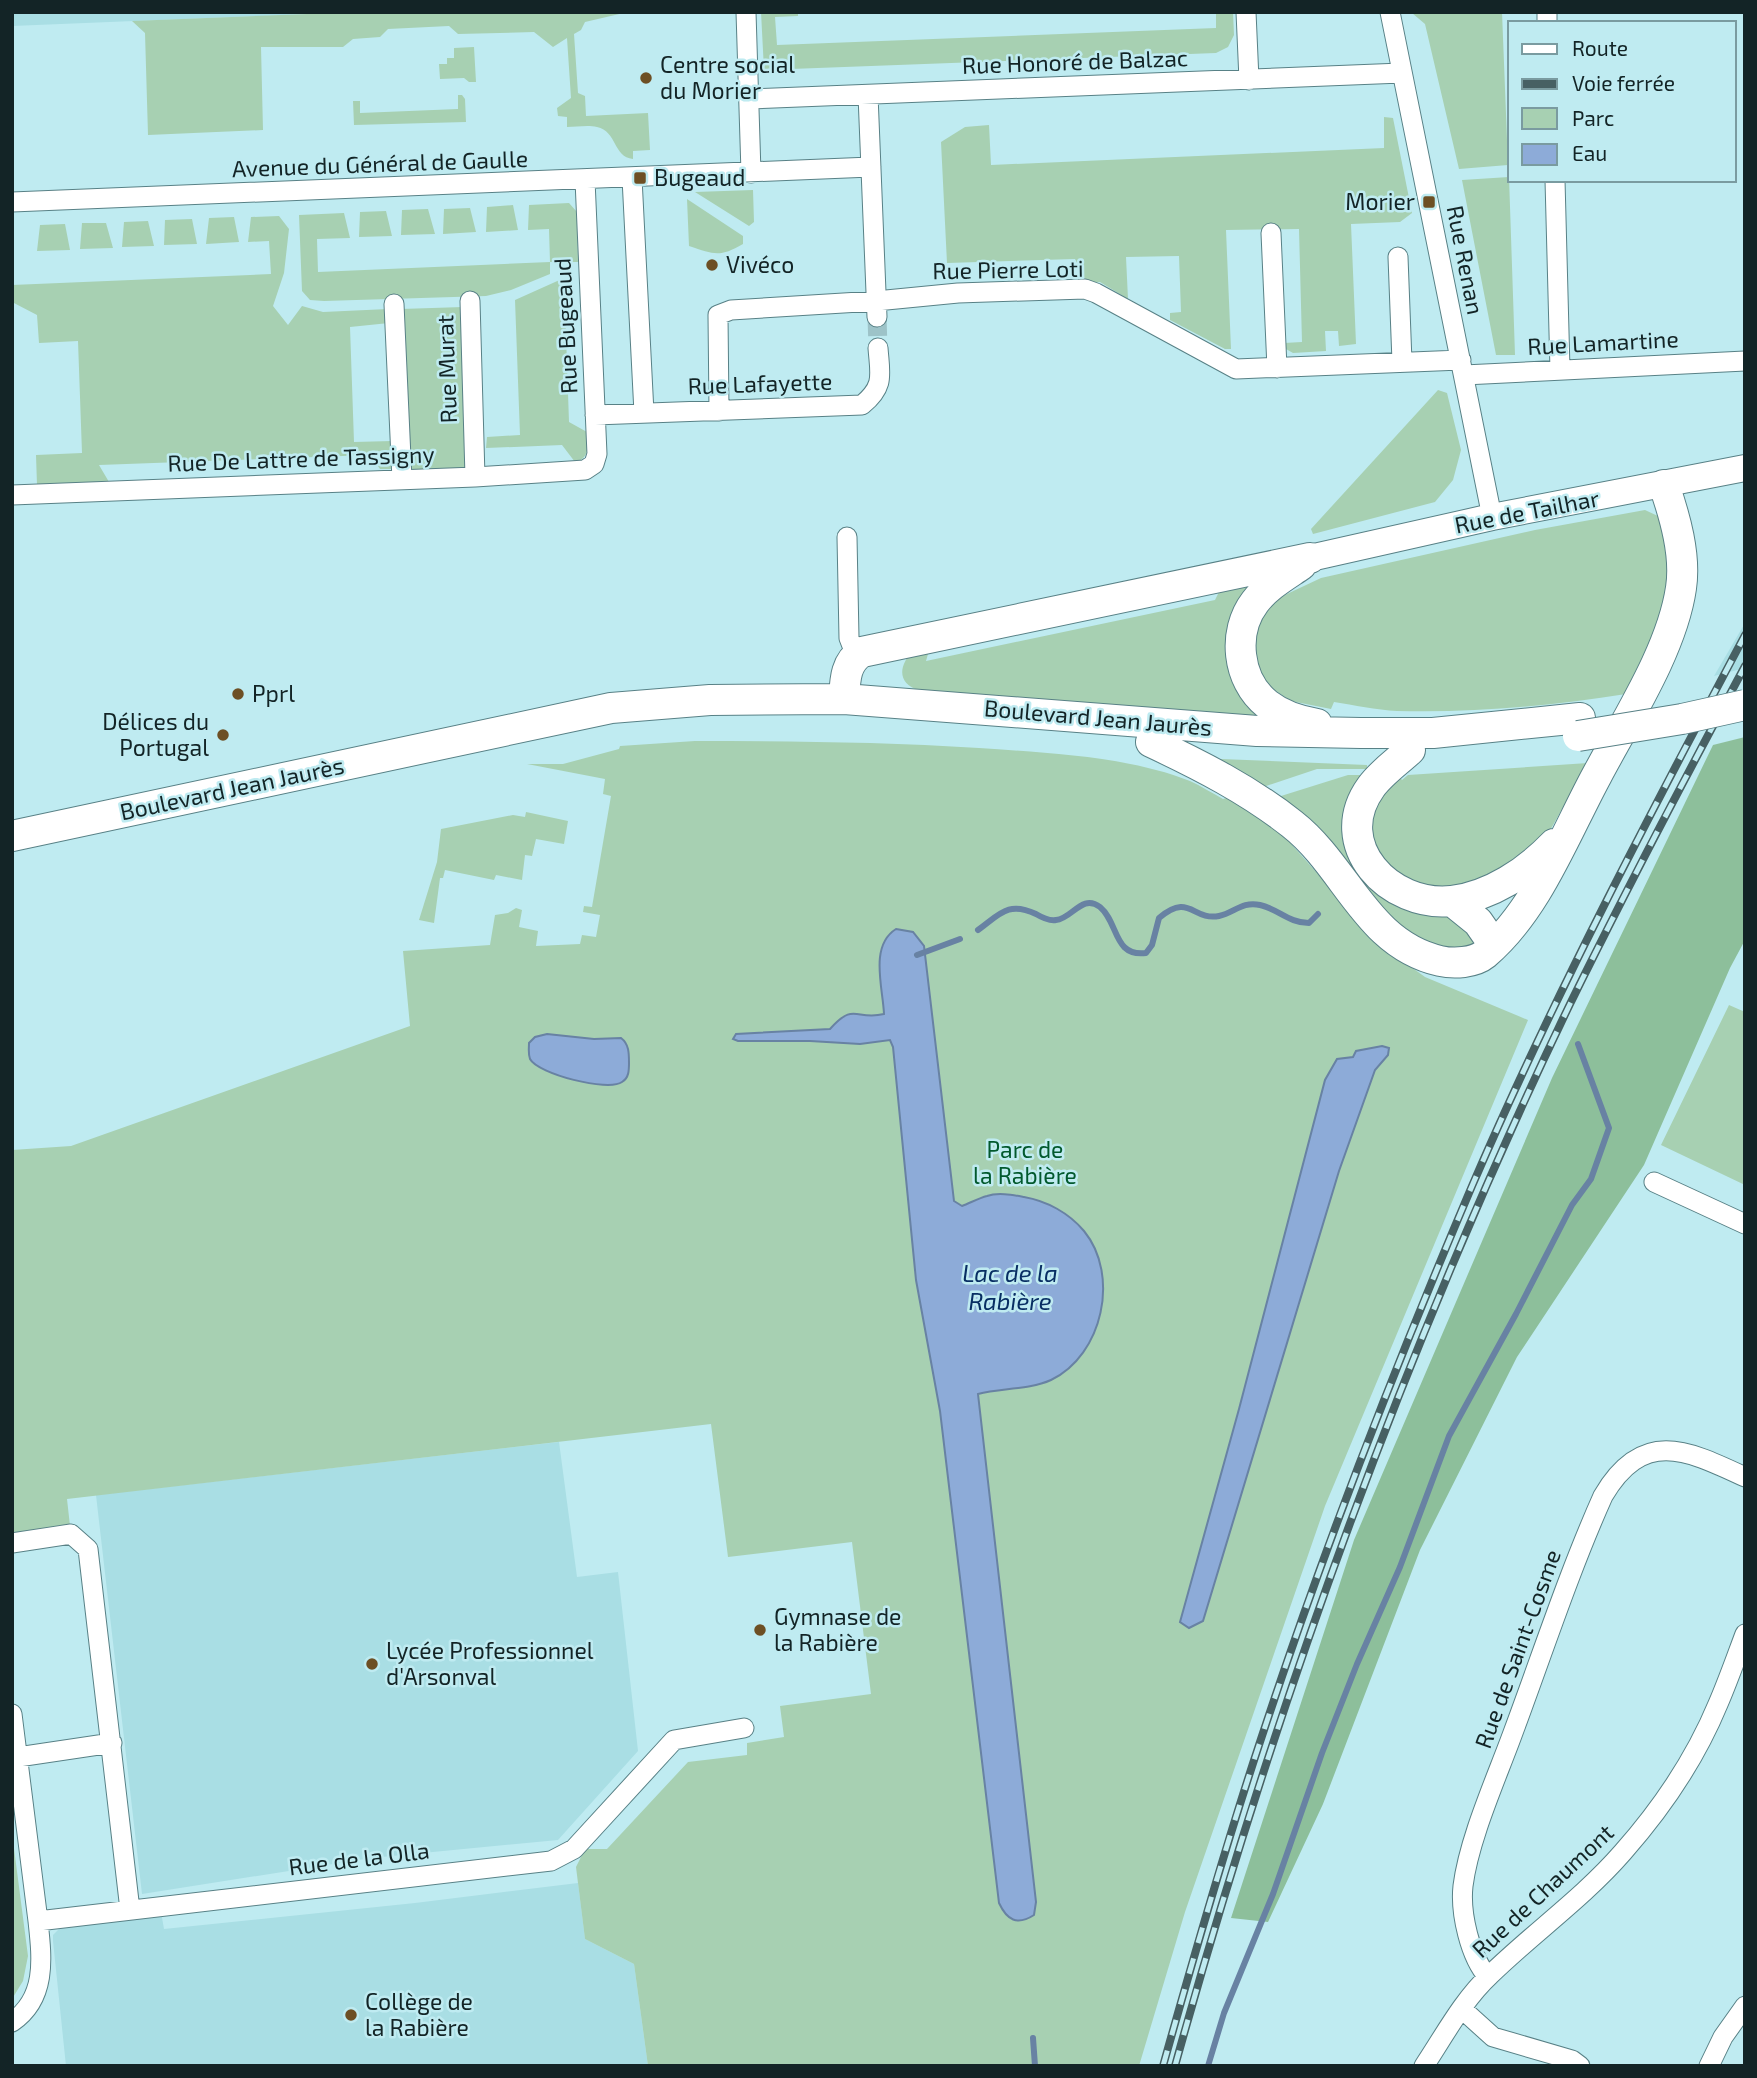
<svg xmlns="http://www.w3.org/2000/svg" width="1757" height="2078" viewBox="0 0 1757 2078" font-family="'Exo 2',sans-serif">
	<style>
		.built { fill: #a9dee4 }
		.green { fill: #a7d0b2 }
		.forest { fill: #8dbf9b }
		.water { fill: #8dabd8; stroke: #6882a3; stroke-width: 2 }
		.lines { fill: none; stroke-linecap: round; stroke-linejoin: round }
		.stream { stroke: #6882a3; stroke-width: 6 }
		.street-tunnel { stroke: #9dc3c8; stroke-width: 19; stroke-dasharray: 19 10; stroke-linecap: butt }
		.street-casing { stroke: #588186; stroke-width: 21 }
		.secondary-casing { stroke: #588186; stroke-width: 28 }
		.primary-casing { stroke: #588186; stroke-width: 32 }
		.street { stroke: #fff; stroke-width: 19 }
		.secondary { stroke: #fff; stroke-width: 26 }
		.primary { stroke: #fff; stroke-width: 30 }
		.rail-casing { stroke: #476063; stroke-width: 8 }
		.rail { stroke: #bfebf1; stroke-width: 5; stroke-dasharray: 16; stroke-linecap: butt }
		.primary-bridge-casing { stroke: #588186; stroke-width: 32; stroke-linecap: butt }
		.primary-bridge { stroke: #fff; stroke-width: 30 }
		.poi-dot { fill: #6d4f24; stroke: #bfebf1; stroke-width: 2.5 }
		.labels { text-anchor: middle; stroke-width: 5; stroke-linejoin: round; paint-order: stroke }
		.street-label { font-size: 23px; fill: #132426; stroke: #bfebf1 }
		.poi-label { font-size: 23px; fill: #132426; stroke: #bfebf1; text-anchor: start }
		.park-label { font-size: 23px; fill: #02592d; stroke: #bfebf1 }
		.water-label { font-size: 24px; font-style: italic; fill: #082e63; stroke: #bfebf1 }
	</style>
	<rect width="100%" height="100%" fill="#bfebf1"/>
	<path class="built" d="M12,12H307V14L12,26Z
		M1745,623V668L1714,676Z
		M559,1442L577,1577L618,1572L638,1751L558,1840L371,1858L142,1894L96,1495Z
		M578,1883L585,1939L634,1964L648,2066H66L53,1941V1935L61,1927L161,1912L164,1929L415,1903Z"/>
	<path class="green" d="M307,12H628L585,22L581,30L574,34L578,93L585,96L586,116L648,113L650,150L633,151V159C613,157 617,131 597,127C588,125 576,127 567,127V117L558,116L557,108L571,98L567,38L553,47L534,32L458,34L449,26L388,29L380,37L353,39L343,47H261L263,130L148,135L145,33L132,21L307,14Z
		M761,12H798V16L775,17L777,45L1216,28V12H1233L1234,35L1228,47L1216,53L764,70Z
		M1502,12L1508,165L1459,169L1425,24L1412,13Z
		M474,47L476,82H469L464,78L440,79L439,64H447V58H454V48Z
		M458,95H462L465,99L466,122L354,125L353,101H360V113L458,109Z
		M1384,117L1393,118L1412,213L1400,222L1351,224L1356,344L1339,346L1338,331H1325L1326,351L1293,353L1286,349L1284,343L1302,342L1299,229L1226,230L1231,349H1225L1170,320V313L1181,312L1179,256L1126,257L1128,299L1100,282L1087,283L1075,259L947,263L941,142L965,127L989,125L991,165L1384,148Z
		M1509,177L1515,355H1496L1462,180Z
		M753,190L754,222L749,226L695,192Z
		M687,199L743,236V244C719,258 714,254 689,246Z
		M569,203L577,212L578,262H550V274L511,290L486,296L324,301L310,300L302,291L299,215L344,213L350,238L317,239L318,272L550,262L549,229L528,230L529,205Z
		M513,205L518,230L486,232L487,207Z
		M470,208L476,232L443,234L444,209Z
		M428,209L435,234L401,235L402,210Z
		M386,211L392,236L359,237L360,212Z
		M279,216L289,229L284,273L273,306L288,325L302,306L323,312L388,309L389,323L350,327L354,442L392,441V469H380L370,455L99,465L109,482L37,485L36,455L82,453L78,341L39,343L37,315L12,302V285L271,274L269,241L248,242L251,217Z
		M234,217L239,242L206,244L209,218Z
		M192,219L197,244L164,245L165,220Z
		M148,221L154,246L122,247L124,222Z
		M82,223H106L113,248L80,249Z
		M65,224L70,250L37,251L40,225Z
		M564,278L569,422L587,432C588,445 590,459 575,462L562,445L486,448L487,437L520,435L515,300Z
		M463,307L469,468L407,470L401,309Z
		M1438,390L1447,393L1461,450L1453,480L1435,502L1313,534L1311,529Z
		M1645,510L1660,517L1669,560L1666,607L1626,694C1552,706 1473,713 1397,711C1376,710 1354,705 1334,702L1331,709L1291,701L1273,689L1265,680L1257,666L1253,645L1258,622L1272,601L1321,578L1535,530Z
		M1264,576L1251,586L1260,714L1258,718L920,691C896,683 899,666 913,650L930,647L926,661L1215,600L1223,584Z
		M695,741C790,741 884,742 979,748C1046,753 1127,756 1190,781C1201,786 1212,793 1223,799L1239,794L1277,828L1382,946L1425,977L1528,1020L1325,1506L1185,1912L1139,2066H648L634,1964L585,1939L576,1867L585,1849H607L688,1762L747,1755V1743L784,1737L780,1706L871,1694L852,1542L728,1557L711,1424L67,1499L70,1526L12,1534V1150L71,1146L410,1026L403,951L490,945L495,915L508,913L516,908L522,910L519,927L538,931L536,946L580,944L582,935L596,937L600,915L583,912L584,906L592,907L611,796L603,794L605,779L527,764H563L619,749L620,746Z
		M1221,759L1367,765V769H1317L1257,789L1219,761Z
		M1588,763L1548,834L1502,875L1438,891L1389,872C1377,849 1361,821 1379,797C1384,789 1393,783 1399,776L1402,780L1408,775Z
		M1348,775H1370L1353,849L1478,937L1476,952L1414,944L1278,801L1281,796Z
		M526,812L568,821L564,844L536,839L532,856L525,855L522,880L496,875L494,880L445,870L443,878H440L434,923L419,920L437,862L441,829L513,815L525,817Z
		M1729,1005L1745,1012V1185L1661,1145Z
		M12,1833L28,1956L23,1981L12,1999Z"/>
	<path class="forest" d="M1745,737V940L1730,968L1644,1165L1517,1357L1420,1550L1323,1804L1268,1922L1231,1918L1354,1540L1552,1078L1713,745Z"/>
	<path class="water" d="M896,929L913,932L924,946L954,1201L962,1206C970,1203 979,1198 987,1196C998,1192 1013,1195 1024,1197C1047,1201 1069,1213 1084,1231C1120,1275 1103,1355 1051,1380C1029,1390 1001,1388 978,1394L1036,1902L1034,1915C1017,1926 1007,1920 999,1903L940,1411L916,1280L893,1047L890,1040L860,1044L810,1041H738L733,1039L736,1034L830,1029C855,1001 855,1021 884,1014C883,988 869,946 896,929Z
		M547,1034L594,1039L621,1038C629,1044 629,1053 629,1063C629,1070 629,1078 622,1082C608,1092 538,1074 530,1059C528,1054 529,1048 529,1043L535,1037Z
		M1382,1046L1389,1048L1388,1055L1375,1070L1339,1171L1203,1621L1189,1628L1180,1622L1239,1409L1325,1080L1337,1059L1353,1057L1356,1051Z"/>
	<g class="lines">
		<path class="stream" d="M978,930C1000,914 1008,901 1036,914C1041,917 1050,921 1056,920C1072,919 1082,893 1100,907C1119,923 1113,957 1146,953L1152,945L1159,918C1190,892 1192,921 1219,916C1234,913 1242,901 1260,905C1278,909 1289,923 1309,923L1318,914
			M917,955L960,939
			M1033,2038L1035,2066
			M1208,2066L1224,2013L1273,1894L1322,1753L1357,1664L1400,1567L1449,1436L1516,1314L1572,1205L1591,1179L1609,1128L1578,1044"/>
		<path class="street-tunnel" d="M877,317L878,348"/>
		<defs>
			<path id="street" d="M746,12L751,173
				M1246,12L1249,80
				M1390,12L1492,517
				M1547,12V23
				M868,95L877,317
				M749,99L1402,73
				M632,178L644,413
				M1555,180L1560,370
				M12,202L871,167
				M1271,233L1277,368
				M1398,257L1402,362
				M470,301L475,477
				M394,304L402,480
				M1464,375L1745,361
				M719,411L718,315L731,310L876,301L958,293L1085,289L1096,293L1236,369L1461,360
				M595,415L862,405C885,386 880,375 878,348
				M12,495L475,477L585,470L594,464L597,454L585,180
				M847,537L849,638L856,656
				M1654,1182L1745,1224
				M12,1543L71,1534L88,1549L130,1910
				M12,1714L38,1921
				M18,1757L112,1743
				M1488,1977C1470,1957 1460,1913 1463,1886C1469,1838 1497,1777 1514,1730C1543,1652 1569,1572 1603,1496C1643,1428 1687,1450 1745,1477
				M1462,2009L1493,2037L1572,2060L1580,2066
				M12,2022C47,1998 42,1958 38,1921L551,1861L574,1849L674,1740L744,1728
				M1424,2066C1444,2036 1463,2000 1490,1975C1533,1933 1583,1898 1623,1852C1661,1809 1696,1757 1718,1704C1728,1681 1736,1658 1745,1634
				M1709,2066L1723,2037L1745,2006"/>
			<path id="secondary" d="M1310,558L1492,517L1745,468"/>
			<path id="primary" d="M1301,565C1285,576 1267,586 1255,602C1232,632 1237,680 1267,704C1281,715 1299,721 1317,724
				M844,699C845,681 845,662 862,652L1310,558
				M1151,742C1200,765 1249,790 1292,824C1347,867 1366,944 1440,961C1454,964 1474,963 1485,954C1537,910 1565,834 1597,775C1626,720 1672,650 1681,588C1686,555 1675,517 1664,485
				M1410,750C1397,762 1381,773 1371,787C1329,845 1390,908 1452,901C1491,896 1527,872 1554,844
				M12,836L611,708L710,700L844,699L1257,731L1361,733H1433L1580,718
				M1452,901L1478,922L1494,945"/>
		</defs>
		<use href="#street" class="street-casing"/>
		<use href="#secondary" class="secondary-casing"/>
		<use href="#primary" class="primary-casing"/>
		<use href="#street" class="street"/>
		<use href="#secondary" class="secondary"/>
		<use href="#primary" class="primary"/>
		<defs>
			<path id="rail" d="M1163,2066C1193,1959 1224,1851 1259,1745C1321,1556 1394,1369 1472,1186C1553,998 1649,816 1745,635
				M1175,2066C1276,1702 1406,1345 1570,1004C1626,890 1685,778 1745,666"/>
		</defs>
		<use href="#rail" class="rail-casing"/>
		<use href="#rail" class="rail"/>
		<defs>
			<path id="primary-bridge" d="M1578,736L1682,719L1745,705"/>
		</defs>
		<use href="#primary-bridge" class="primary-bridge-casing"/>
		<use href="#primary-bridge" class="primary-bridge"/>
	</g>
	<g class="poi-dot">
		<circle cx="646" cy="78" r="7"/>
		<rect x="633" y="171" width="14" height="14" rx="3.5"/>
		<rect x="1422" y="195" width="14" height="14" rx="3.5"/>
		<circle cx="712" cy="265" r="7"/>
		<circle cx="238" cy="694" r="7"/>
		<circle cx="223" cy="735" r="7"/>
		<circle cx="760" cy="1630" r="7"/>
		<circle cx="372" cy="1664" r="7"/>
		<circle cx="351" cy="2015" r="7"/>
	</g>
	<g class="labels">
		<g class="street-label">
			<text transform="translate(1075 62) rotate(-2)" y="8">Rue Honoré de Balzac</text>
			<text transform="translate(380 164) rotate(-2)" y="8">Avenue du Général de Gaulle</text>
			<text transform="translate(1465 260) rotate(79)" y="8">Rue Renan</text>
			<text transform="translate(1008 270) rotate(-1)" y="8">Rue Pierre Loti</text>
			<text transform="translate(566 326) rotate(-93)" y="8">Rue Bugeaud</text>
			<text transform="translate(1603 343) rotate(-3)" y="8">Rue Lamartine</text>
			<text transform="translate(447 369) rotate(-92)" y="8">Rue Murat</text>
			<text transform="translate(760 384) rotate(-2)" y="8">Rue Lafayette</text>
			<text transform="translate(301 459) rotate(-2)" y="8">Rue De Lattre de Tassigny</text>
			<text transform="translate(1527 512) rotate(-11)" y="8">Rue de Tailhar</text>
			<text transform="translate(1098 718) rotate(5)" y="8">Boulevard Jean Jaurès</text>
			<text transform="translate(232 789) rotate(-12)" y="8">Boulevard Jean Jaurès</text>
			<text transform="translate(1518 1649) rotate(-70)" y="8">Rue de Saint-Cosme</text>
			<text transform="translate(359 1859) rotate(-7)" y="8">Rue de la Olla</text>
			<text transform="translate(1543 1891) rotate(-43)" y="8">Rue de Chaumont</text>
		</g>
		<g class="poi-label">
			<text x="660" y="73">Centre social<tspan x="660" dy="26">du Morier</tspan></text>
			<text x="654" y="186">Bugeaud</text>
			<text x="1415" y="210" text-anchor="end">Morier</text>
			<text x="726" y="273">Vivéco</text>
			<text x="252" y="702">Pprl</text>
			<text x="209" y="730" text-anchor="end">Délices du<tspan x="209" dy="26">Portugal</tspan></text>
			<text x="774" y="1625">Gymnase de<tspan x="774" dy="26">la Rabière</tspan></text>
			<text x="386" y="1659">Lycée Professionnel<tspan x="386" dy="26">d'Arsonval</tspan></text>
			<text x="365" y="2010">Collège de<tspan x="365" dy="26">la Rabière</tspan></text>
		</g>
		<g class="park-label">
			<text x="1025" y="1158">Parc de<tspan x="1025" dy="26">la Rabière</tspan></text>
		</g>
		<g class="water-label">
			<text x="1010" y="1282">Lac de la<tspan x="1010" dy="28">Rabière</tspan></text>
		</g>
	</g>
	<rect width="1757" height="2078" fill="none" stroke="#132426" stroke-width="28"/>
	<rect x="1508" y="21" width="228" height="161" fill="#bfebf1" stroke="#7a9ba0" stroke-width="2"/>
	<rect x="1522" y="44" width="35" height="10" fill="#ffffff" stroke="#7a9ba0" stroke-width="2"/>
	<text x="1572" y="56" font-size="21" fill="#132426">Route</text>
	<rect x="1522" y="79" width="35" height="10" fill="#476063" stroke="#7a9ba0" stroke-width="2"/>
	<text x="1572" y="91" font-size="21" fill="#132426">Voie ferrée</text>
	<rect x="1522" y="108" width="35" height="21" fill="#a7d0b2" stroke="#7a9ba0" stroke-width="2"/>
	<text x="1572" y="126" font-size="21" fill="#132426">Parc</text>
	<rect x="1522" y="144" width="35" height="21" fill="#8dabd8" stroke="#7a9ba0" stroke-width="2"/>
	<text x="1572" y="161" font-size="21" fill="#132426">Eau</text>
</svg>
